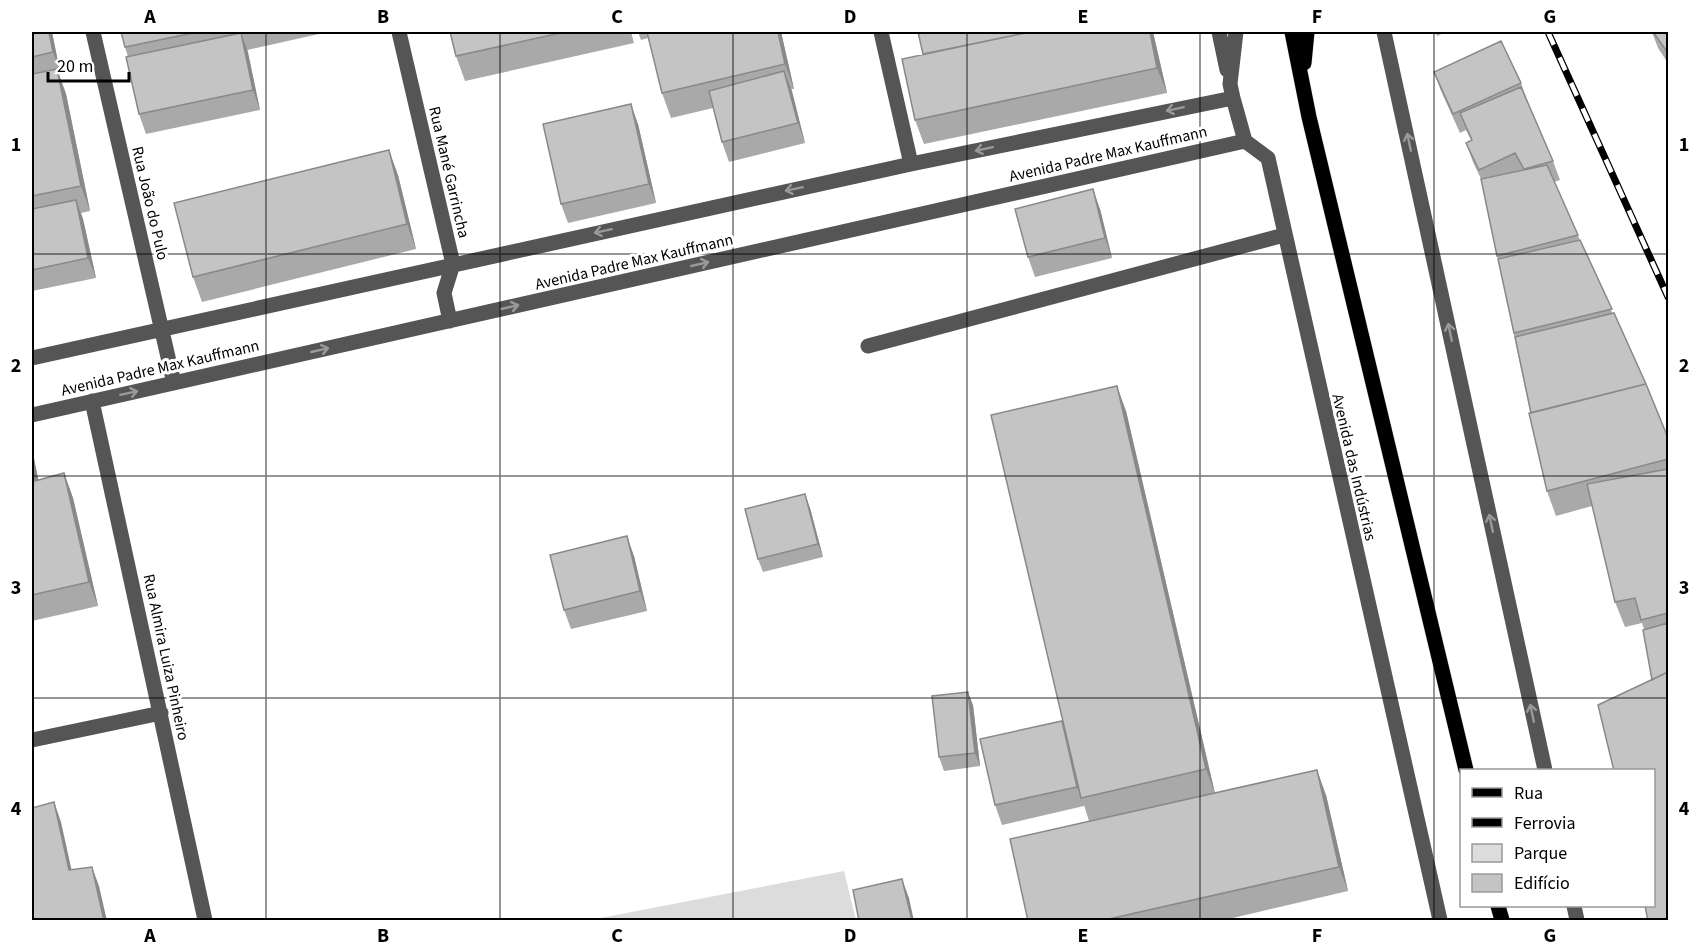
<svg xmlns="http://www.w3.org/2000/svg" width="1700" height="952" viewBox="0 0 1700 952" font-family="'Source Sans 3',sans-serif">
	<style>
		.green { fill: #dcdcdc }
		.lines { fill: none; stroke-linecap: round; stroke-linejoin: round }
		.major-casing { stroke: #dbdbdb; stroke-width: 16 }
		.minor { stroke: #555; stroke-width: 15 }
		.major { stroke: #000; stroke-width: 15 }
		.rail-casing { stroke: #000; stroke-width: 7 }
		.rail { stroke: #fff; stroke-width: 4.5; stroke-dasharray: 14; stroke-linecap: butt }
		.wall { fill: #a9a9a9 }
		.shaded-wall { fill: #898989 }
		.building { fill: #c4c4c4; stroke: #898989; stroke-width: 1.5 }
		.oneway { stroke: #999 }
		.grid { fill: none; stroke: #000; stroke-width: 1.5; stroke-opacity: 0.55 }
		.labels { text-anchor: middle; stroke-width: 6; stroke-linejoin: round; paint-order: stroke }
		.street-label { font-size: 16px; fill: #000; stroke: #fff }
		.neatline { fill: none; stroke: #000; stroke-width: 2 }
		.grid-label { font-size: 20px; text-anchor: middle; font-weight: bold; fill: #000 }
	</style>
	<rect width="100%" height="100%" fill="#fff"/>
	<path class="green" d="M844,871L856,920H590Z"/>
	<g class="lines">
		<defs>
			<path id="major" d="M1292,32L1309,117L1466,770
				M1304,63L1307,32
				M1498,906L1502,920"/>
		</defs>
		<use href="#major" class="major-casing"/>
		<path class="minor" d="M93,32L174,383
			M399,32L453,264L444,293L450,321
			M881,32L911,164
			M1219,32L1227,70
			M1236,32L1230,84L1233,98L1245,141L1268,158L1440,920
			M1384,32L1545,770
			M868,346L1284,235
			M32,358L911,164L1233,98
			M92,401L205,920
			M32,415L1245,141
			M32,740L161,713
			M1574,906L1577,920"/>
		<use href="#major" class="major"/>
		<defs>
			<path id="rail" d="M1548,32L1668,297"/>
		</defs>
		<use href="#rail" class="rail-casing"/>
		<use href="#rail" class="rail"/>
	</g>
	<path class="wall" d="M32,32H52L60,72H58L66,94L90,211L81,213L83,219L96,278L32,291Z
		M121,32H235V34L241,33L240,32H328L247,50L260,110L146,134L139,114L128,57L125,47Z
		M450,32H631L634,43L465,81L456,56Z
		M638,32H781L794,89H791L805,143L729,162L722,142L713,108L671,118L662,93L648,38L641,40Z
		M918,32H1153L1167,93L924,144L915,120L923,54Z
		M1436,32H1446L1437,36Z
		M1652,32H1668V63L1658,48Z
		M1434,72L1521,83L1527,100L1553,161L1560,180L1554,182L1668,438V921L1652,680L1644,629L1642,623L1625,627L1615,602L1592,506L1556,516L1547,491L1481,179L1473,162L1466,143L1471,140L1466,130L1460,133L1441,91Z
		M638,124L656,203L568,223L561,204Z
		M398,175L416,249L202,302L193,277Z
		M1100,209L1112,258L1035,277L1028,257Z
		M1126,411L1215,793L1326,795L1348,891L1220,921H1028L1089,821L1084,805V806L1002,825L995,805L1065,731Z
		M32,449L38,480L64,473L73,498L98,606L32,621Z
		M810,508L823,557L763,572L758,559Z
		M634,556L647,611L571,629L564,610Z
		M973,705L980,766L944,771L939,757Z"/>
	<path class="shaded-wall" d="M49,32H52L60,72L53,52Z
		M778,32H781L794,89L785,64Z
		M1150,32H1153L1167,93L1157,68Z
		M241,33L248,52L260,110L253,90Z
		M57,69L66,94L90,211L81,186Z
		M784,71L792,91L805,143L798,123Z
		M631,104L638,124L656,203L649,184Z
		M389,150L398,175L416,249L407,224Z
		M1093,189L1100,209L1112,258L1105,238Z
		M76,200L83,219L96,278L88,258Z
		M1117,386L1126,411L1215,794L1206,769Z
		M32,449L44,506L35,481L32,466Z
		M64,473L73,498L98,606L89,582Z
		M805,494L810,508L823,557L818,544Z
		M627,536L634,556L647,611L640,591Z
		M968,692L973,705L980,766L975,753Z
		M1062,721L1069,741L1081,798L1084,806L1077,787Z
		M1317,770L1326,795L1348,891L1339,867Z
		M54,802L61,822L76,890L69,870Z
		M92,867L99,886L107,921H104Z
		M902,879L909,898L914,921H912Z"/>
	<path class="building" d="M32,32H49L53,52L32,57Z
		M121,32H198L125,47Z
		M450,32H565L456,56Z
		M647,32H778L785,64L662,93Z
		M918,32H1030L923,54Z
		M1030,32H1150L1157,68L915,120L902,59Z
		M1653,32H1668V53Z
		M241,33L253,90L139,114L126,57Z
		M1501,41L1521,83L1453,114L1434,72Z
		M57,69L81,186L32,196V74Z
		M784,71L798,123L722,142L709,91Z
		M1521,87L1553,161L1524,169L1515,153L1479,170L1466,143L1472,140L1460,113Z
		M631,104L649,184L561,204L543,124Z
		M389,150L407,224L193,277L174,203Z
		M1547,165L1578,235L1497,256L1481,179Z
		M1093,189L1105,238L1028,257L1015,209Z
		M76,200L88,258L32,270V209Z
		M1580,240L1612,309L1514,333L1498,259Z
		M1614,313L1646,384L1531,413L1515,337Z
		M1646,384L1668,438V459L1547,491L1529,413Z
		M1117,386L1206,769L1081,798L991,415Z
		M32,466L35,481L64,473L89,582L32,595Z
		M1668,469V613L1641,620L1635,598L1615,602L1587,484Z
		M805,494L818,544L758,559L745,509Z
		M627,536L640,591L564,610L550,555Z
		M1668,623V672L1652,680L1643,630Z
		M1668,672V921H1648L1645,906H1653V771H1614L1598,705Z
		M968,692L975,753L939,757L932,696Z
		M1062,721L1077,787L995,805L980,739Z
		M1317,770L1339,867L1100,921H1028L1010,839Z
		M54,802L69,870L92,867L104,921H32V808Z
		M902,879L912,921H859L853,890Z"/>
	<defs><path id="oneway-shaft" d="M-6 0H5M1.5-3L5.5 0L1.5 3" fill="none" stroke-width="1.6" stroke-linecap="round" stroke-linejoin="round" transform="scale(1.5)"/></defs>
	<g class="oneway">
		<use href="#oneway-shaft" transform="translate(1175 109) rotate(168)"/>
		<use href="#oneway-shaft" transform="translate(1409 142) rotate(-102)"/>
		<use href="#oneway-shaft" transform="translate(984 149) rotate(168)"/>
		<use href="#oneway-shaft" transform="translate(794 189) rotate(168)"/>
		<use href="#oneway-shaft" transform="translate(603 231) rotate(168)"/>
		<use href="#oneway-shaft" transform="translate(700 264) rotate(-13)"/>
		<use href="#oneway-shaft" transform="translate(510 307) rotate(-13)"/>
		<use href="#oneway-shaft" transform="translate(1450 332) rotate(-102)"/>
		<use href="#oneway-shaft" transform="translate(320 350) rotate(-13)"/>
		<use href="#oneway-shaft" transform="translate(129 393) rotate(-12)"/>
		<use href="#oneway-shaft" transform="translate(1491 523) rotate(-102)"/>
		<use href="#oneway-shaft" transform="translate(1532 713) rotate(-102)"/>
	</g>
	<path class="grid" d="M266,32V920M500,32V920M733,32V920M967,32V920M1200,32V920M1434,32V920M32,254H1668M32,476H1668M32,698H1668"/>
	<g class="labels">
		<g class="street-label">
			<text transform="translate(1108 153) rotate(-13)" y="6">Avenida Padre Max Kauffmann</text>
			<text transform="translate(450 172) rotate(77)" y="6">Rua Mané Garrincha</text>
			<text transform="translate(151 203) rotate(77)" y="6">Rua João do Pulo</text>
			<text transform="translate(634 261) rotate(-13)" y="6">Avenida Padre Max Kauffmann</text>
			<text transform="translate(160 367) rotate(-13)" y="6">Avenida Padre Max Kauffmann</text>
			<text transform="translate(1355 467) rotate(77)" y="6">Avenida das Indústrias</text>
			<text transform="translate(167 657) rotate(78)" y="6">Rua Almira Luiza Pinheiro</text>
		</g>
	</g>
	<rect width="1700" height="952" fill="none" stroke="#ffffff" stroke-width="66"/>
	<rect x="1460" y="769" width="195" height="138" fill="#ffffff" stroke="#999999" stroke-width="1.5"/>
	<rect x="1472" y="788" width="30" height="9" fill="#000000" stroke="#999999" stroke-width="1.5"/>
	<text x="1514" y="799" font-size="18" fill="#000000">Rua</text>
	<rect x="1472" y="818" width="30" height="9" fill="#000000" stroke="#999999" stroke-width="1.5"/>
	<text x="1514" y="829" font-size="18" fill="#000000">Ferrovia</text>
	<rect x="1472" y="844" width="30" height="18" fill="#dcdcdc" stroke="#999999" stroke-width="1.5"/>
	<text x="1514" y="859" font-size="18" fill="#000000">Parque</text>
	<rect x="1472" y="874" width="30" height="18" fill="#c4c4c4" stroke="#999999" stroke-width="1.5"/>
	<text x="1514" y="889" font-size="18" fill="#000000">Edifício</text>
	<path d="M48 72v9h81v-9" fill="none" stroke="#000000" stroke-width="3"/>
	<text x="57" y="72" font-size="18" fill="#000000" stroke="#ffffff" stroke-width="4.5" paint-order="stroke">20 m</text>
	<rect x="33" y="33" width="1634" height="886" class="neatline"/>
	<g class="grid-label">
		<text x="150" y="23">A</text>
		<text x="383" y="23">B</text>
		<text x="617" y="23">C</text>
		<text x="850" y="23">D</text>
		<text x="1083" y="23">E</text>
		<text x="1317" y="23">F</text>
		<text x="1550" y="23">G</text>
		<text x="16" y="151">1</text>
		<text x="1684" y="151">1</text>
		<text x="16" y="372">2</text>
		<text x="1684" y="372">2</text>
		<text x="16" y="594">3</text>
		<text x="1684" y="594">3</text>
		<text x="16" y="815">4</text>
		<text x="1684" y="815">4</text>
		<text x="150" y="942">A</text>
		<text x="383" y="942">B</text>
		<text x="617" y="942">C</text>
		<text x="850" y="942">D</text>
		<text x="1083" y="942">E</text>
		<text x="1317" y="942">F</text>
		<text x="1550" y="942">G</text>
	</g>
</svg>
